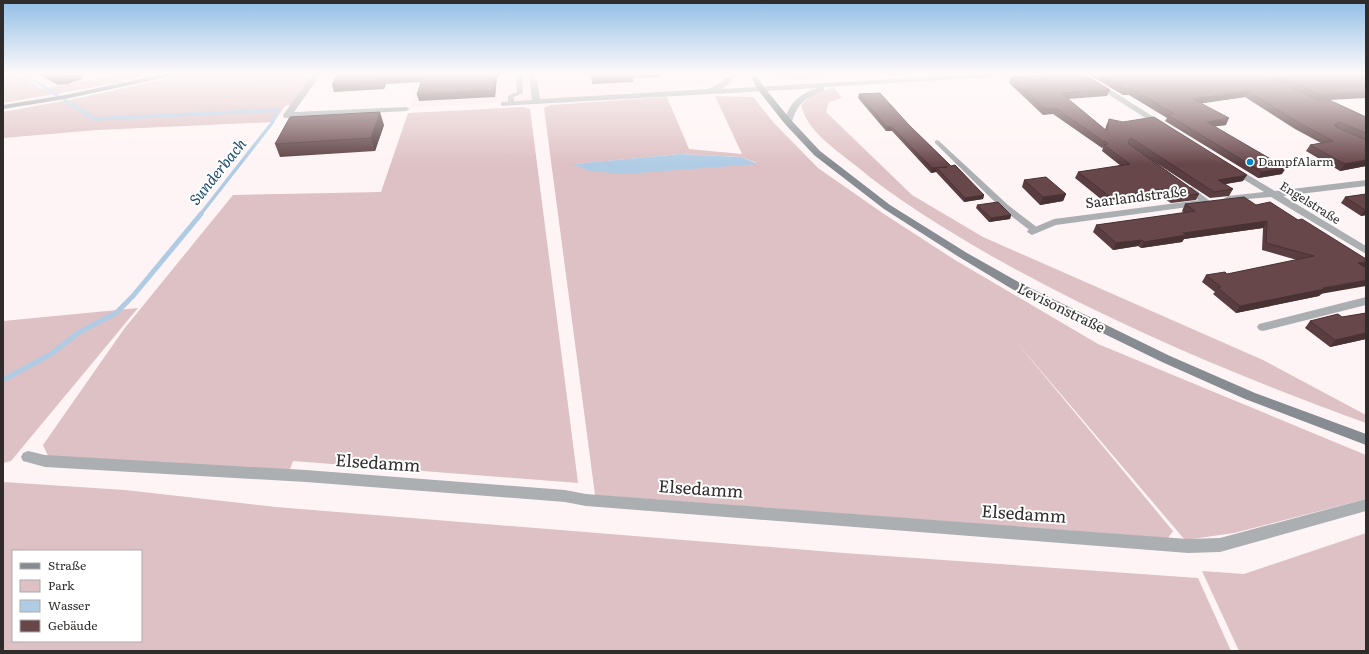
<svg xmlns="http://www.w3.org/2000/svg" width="1369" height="654" viewBox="0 0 1369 654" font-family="Literata,serif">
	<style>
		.built { fill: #fee7e9 }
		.green { fill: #dec1c4; fill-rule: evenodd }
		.water { fill: #afcce4 }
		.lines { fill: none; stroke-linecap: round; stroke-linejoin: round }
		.stream-far1 { stroke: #afcce4; stroke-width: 3.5 }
		.stream { stroke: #afcce4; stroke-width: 5 }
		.lane { fill: #abafb2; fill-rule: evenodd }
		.street { fill: #abafb2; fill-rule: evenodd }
		.secondary { fill: #868c91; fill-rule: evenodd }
		.wall { fill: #593d40 }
		.shaded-wall { fill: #493234 }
		.building { fill: #68474b; stroke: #493234 }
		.poi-dot { fill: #0084cb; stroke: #fff; stroke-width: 1.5 }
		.labels { text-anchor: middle; stroke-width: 4; stroke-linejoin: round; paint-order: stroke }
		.far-poi-label { font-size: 12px; fill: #312c2c; stroke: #fff; text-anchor: start }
		.far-street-label { font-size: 12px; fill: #312c2c; stroke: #fff }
		.street-label { font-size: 14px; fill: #312c2c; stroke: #fff }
		.water-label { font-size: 15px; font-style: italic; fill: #214f71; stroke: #fff }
		.near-street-label { font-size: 17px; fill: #312c2c; stroke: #fff }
	</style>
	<rect width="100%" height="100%" fill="#fff4f5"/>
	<path class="built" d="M25,73H124L50,88Z
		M323,73H730V74L724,80L660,92L410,108L418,73L319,78Z"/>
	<path class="green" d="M3,73H16L42,89L124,73H159L117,83L3,103Z
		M192,73H315L291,105L285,106L274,122L97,130L3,138V112L79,98Z
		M768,73H823L827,78C814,78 775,84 768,73Z
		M834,87L842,98L829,102L826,112L912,195L983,237L1263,360L1366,415V423C1239,377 1113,324 995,258C947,230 898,201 855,165C835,149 807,131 801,105L811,96Z
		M715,96L753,97L774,123L818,168L884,214L955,260L1098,344L1366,455V499L1234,533L1185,540L1013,338L1173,531L1168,538L595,495L544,108L551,105L667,97L689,149L742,154ZM680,154L741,157L757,163L685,169L575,164Z
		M523,107L530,109L578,483L293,461L289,472L49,458L43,445L124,329L233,195L381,192L408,113Z
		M138,308L11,461L3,463V321Z
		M3,482L125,490L276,507L844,553L1198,578L1231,651H3ZM13,551H141V641H13Z
		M1366,533V651H1239L1202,571L1244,574Z"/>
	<path class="water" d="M680,154L741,157L758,164L625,174L590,171L573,164Z"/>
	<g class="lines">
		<path class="stream-far1" d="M22,73L57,95
			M65,100L95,119L277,110L272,123L200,215"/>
		<path class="stream" d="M3,380L51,354L78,333L116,313L133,296L201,214"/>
		<path class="lane" d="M516,73H522L523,93L514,97V103L511,105L508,103V96L517,92Z
			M937,140L939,141L1008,205L1038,228L1039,230L1038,232H1032L1002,209L935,143V141Z
			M1186,187H1192L1211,202L1210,204H1204L1186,191Z"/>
		<path class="street" d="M314,73H322L294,112L406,107L410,109L406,111L284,118L283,115Z
			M529,73H536L540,99L709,89L721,82L731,73H739L727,86L721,89L995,73H1030L1026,75L824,87V91C806,97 797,104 792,122L788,125L784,122C789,103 799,94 817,88L501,106V102H504L532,100Z
			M1075,73H1084L1168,126L1167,128H1161Z
			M1233,166L1275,191L1366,180V186L1283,196L1366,246V254L1271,197L1225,201L1223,199L1228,196L1264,192L1230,171L1228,169L1230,167Z
			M1200,200L1205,203L1203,205L1056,225L1032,235L1027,232L1028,230L1054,219Z
			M1366,297V305L1263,331L1259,330L1257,327L1259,324L1263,323Z
			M28,451L45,455L306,470L565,490L586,494L1188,539L1220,538L1366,499V511L1220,552L1188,553L586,506L565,502L306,482L45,467L23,461L21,457L23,453Z"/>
		<path class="secondary" d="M168,73H181L177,75L65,99L3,109V105L65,95Z
			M749,73H755L764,87L791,120L820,151L890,205L967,253L1020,283L1170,356L1255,393L1366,434V445L1245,399L1162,362L1012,289L959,257L884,209L814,155L785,124L758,90Z"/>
	</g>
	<path class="wall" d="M36,73H81H79L82,79L67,84L58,85Z
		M338,73H511V74H500V77H497L495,97L419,101L417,95L421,82L386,84L384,89L334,92L332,85Z
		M591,73H676H661V77L633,78V82L592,84Z
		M1036,73H1081L1110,90L1107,96L1068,99L1105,130L1106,126L1109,119L1243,181L1225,184L1233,189L1229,196L1210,198L1150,159L1199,194L1196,200L1171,203L1160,196L1107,204L1075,178L1078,172L1121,166L1102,151L1103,147L1102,148L1053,114L1043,115L1009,83L1011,77L1040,75Z
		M1086,73H1366V98L1329,100L1366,117V166L1340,171L1306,151L1310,145L1321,143L1295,129L1245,97L1201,103L1226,125L1214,126L1282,174L1258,178L1165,121L1167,118L1129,95H1123Z
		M859,94L909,125L951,166L984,195L983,199L964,202L936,172L931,173L892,131H886L858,98Z
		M384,125L375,151L280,157L275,144Z
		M1024,180L1066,194L1063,201L1040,205L1022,187Z
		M1366,194V215L1361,216L1341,203L1345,197Z
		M1185,204L1256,205L1298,220L1366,259L1319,296L1236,313L1213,294L1215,292L1202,282L1206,275L1227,274L1297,260L1262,250L1263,228L1184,239L1182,242L1141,248L1138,246L1113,250L1093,232L1096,225L1184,213L1182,211Z
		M977,205L1011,215L1010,219L989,222L976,208Z
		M1366,313V339L1330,347L1305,328L1310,321L1342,317Z"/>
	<path class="shaded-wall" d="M60,73H81H79L82,79L67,84Z
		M496,73L497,77L495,97L493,90Z
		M384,78L386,84L384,89L383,82Z
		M1248,91L1245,97L1191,105L1193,99Z
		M380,112L384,125L375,151L371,138Z
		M1229,118L1226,125L1204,128L1207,122Z
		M1339,122L1336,128L1334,125Z
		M887,127H892V131H886Z
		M1366,160V166L1340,171L1345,164Z
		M947,167L937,168L936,172L931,173L932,168Z
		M1286,168L1282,174L1258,178L1262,172Z
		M1247,175L1243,181L1214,186L1218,180Z
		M1163,189L1160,196L1107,204L1110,197Z
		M1066,194L1063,201L1040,205L1043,197Z
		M984,195L983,199L964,202L965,198Z
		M1365,210H1366V215L1361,216Z
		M1011,215L1010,219L989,222L991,218Z
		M1267,221L1263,228L1184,239L1182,242L1141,248L1144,242L1183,233Z
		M1142,240L1138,246L1113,250L1116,243Z
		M1366,262V266L1365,268L1358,263Z
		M1366,280V286L1320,294L1319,296L1236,313L1240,306L1323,288Z
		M1366,333V339L1330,347L1335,340Z"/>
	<path class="building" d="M338,73H496L493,90L417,95L423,76L384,78L383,82L332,85Z
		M1046,73H1081L1110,90L1061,93L1107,131L1109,119L1123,122L1154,117L1247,175L1218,180L1233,189L1214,192L1131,138L1128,141L1129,144L1199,194L1174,197L1163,189L1110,197L1078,172L1130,164L1104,145L1108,144L1105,141L1104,142L1056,108L1045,109L1011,77L1049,75Z
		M1098,73H1261L1318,100L1325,98L1366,117V133L1339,122L1334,125L1336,127L1366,140V160L1345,164L1310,145L1333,141L1299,123L1248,91L1193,99L1229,118L1207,122L1286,168L1262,172L1168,115L1174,114L1132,89H1126Z
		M1273,73H1366V92L1320,95Z
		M880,93L909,125L951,166L955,165L984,195L965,198L937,168L947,167L932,168L892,127H887L859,94Z
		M380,112L371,138L275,144L290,117Z
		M1046,177L1066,194L1043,197L1024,180Z
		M1366,194V210H1365L1345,197Z
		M1244,197L1256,205L1270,202L1298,220L1302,219L1366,259V262L1358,263L1366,268V280L1323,288L1324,289L1240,306L1218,288L1221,287L1206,275L1225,272L1227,274L1314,256L1266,243L1267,221L1183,233L1186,235L1144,242L1142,240L1116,243L1096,225L1195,211L1185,204Z
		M998,202L1011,215L991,218L977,205Z
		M1366,313V333L1335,340L1310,321L1338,314L1342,317Z"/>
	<linearGradient id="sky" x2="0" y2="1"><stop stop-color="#91bee6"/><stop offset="0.45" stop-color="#fffafa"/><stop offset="1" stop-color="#fffafa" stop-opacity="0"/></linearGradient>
	<rect width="1369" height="164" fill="url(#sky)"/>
	<circle class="poi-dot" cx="1250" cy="162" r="4"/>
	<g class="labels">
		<g class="far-poi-label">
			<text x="1258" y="166">DampfAlarm</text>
		</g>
		<g class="far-street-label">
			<text transform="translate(1310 203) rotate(32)" y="4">Engelstraße</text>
		</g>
		<g class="street-label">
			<text transform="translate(1136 197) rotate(-7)" y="5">Saarlandstraße</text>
			<text transform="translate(1061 308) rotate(26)" y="5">Levisonstraße</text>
		</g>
		<g class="water-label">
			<text transform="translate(218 172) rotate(-51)" y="5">Sunderbach</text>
		</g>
		<g class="near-street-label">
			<text transform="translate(378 463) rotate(4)" y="6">Elsedamm</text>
			<text transform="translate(701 489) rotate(4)" y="6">Elsedamm</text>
			<text transform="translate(1024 514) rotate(4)" y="6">Elsedamm</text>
		</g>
	</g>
	<rect width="1369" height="654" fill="none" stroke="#312c2c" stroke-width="8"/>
	<rect x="12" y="550" width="130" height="92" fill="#ffffff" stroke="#adabab"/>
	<rect x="20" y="563" width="20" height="6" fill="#868c91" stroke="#adabab"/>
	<text x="48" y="570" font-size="12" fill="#312c2c">Straße</text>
	<rect x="20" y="580" width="20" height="12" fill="#dec1c4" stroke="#adabab"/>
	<text x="48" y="590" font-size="12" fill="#312c2c">Park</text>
	<rect x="20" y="600" width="20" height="12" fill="#afcce4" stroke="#adabab"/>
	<text x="48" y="610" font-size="12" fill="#312c2c">Wasser</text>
	<rect x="20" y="620" width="20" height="12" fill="#68474b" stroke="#adabab"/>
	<text x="48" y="630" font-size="12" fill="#312c2c">Gebäude</text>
</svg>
